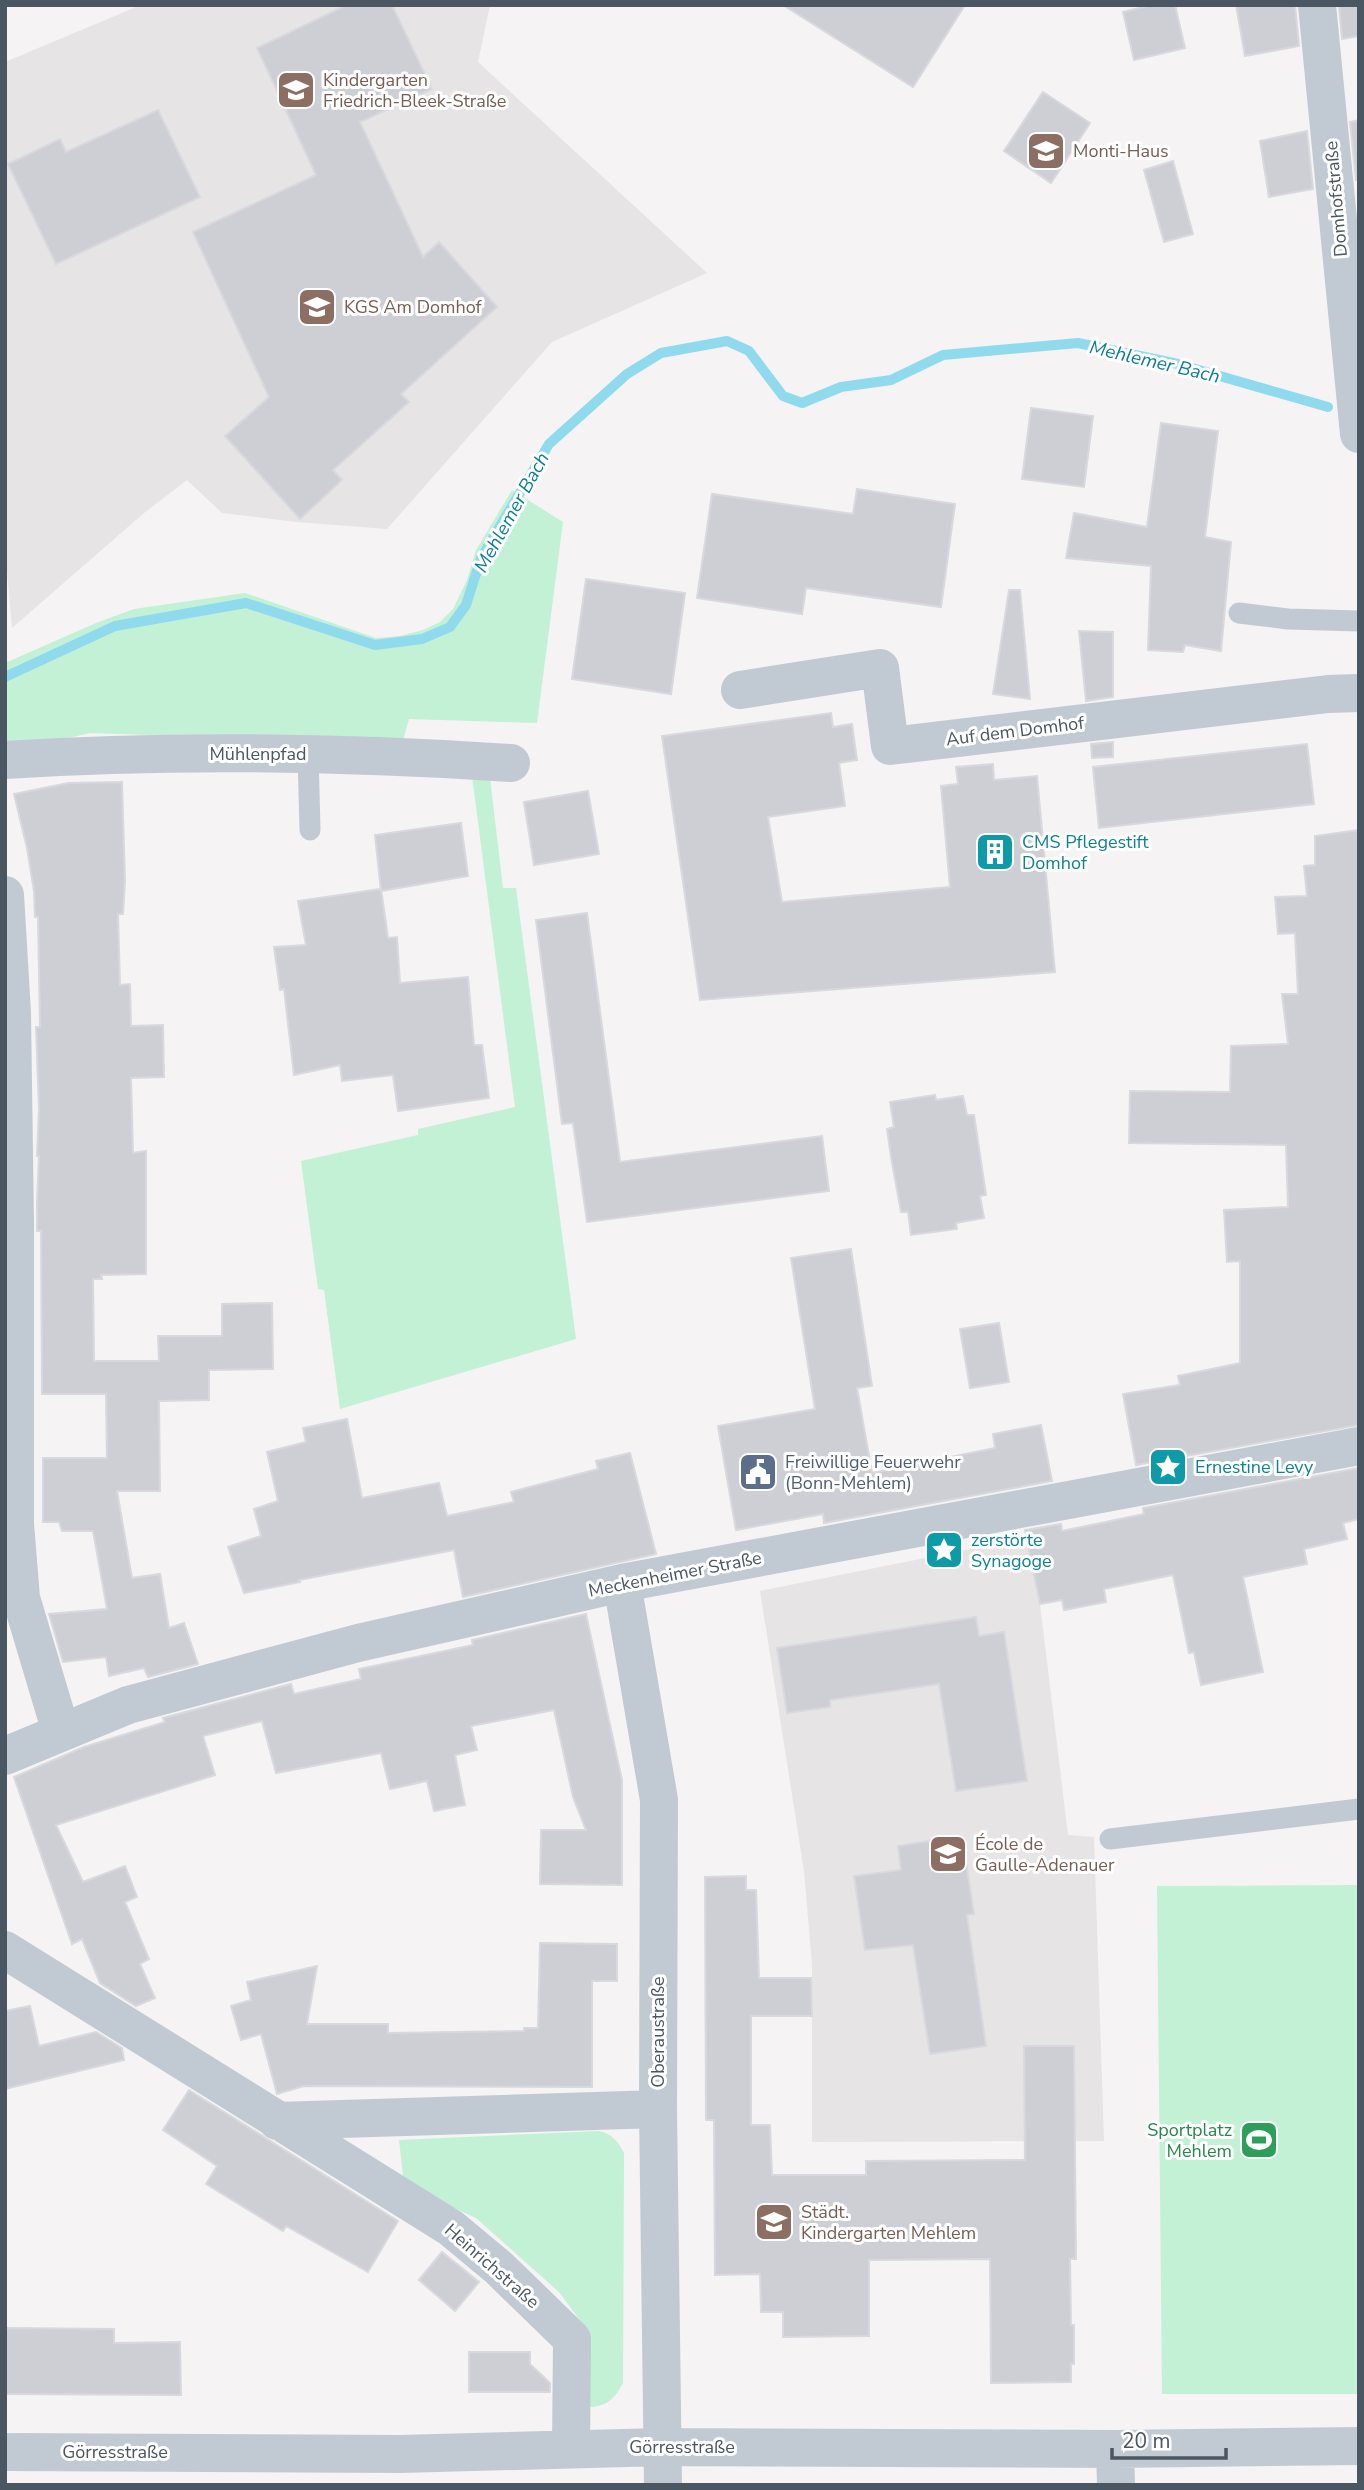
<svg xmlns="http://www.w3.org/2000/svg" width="1364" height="2490" viewBox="0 0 1364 2490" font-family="'Nunito Sans',sans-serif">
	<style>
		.education { fill: #e6e4e5 }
		.green { fill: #c3f1d5 }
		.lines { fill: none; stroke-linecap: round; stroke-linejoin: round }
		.stream { stroke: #90daee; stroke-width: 10 }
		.building { fill: #cdcfd5; stroke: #d7d9de; stroke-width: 2 }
		.lane { stroke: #c1cad2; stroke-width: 21 }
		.street { stroke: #c1cad2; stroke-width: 38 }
		.labels { text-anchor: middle; stroke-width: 6; stroke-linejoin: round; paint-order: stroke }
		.education-label { font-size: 18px; fill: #785e54; stroke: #fff; text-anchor: start }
		.street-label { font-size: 18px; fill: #4a5661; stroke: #fff }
		.culture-label { font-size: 18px; fill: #0d838f; stroke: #fff; text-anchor: start }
		.service-label { font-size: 18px; fill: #4e5e75; stroke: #fff; text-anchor: start }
		.leisure-label { font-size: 18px; fill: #27864d; stroke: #fff; text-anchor: end }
		.water-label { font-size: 19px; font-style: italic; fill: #0c7c9b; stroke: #fff }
	</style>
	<rect width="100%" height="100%" fill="#f5f3f3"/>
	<path class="education" d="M141,5H490L478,62L707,273L552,342L387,529L297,522L222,513L187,480L144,513L12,628L5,548V62Z
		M1026,1538L1040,1604L1068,1835L1094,1837L1104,2141L812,2142V1964L804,1871L760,1591Z"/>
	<path class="green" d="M512,490L563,522L537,723L409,719L402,744L90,733L5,753V663L96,623L134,609L245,593L376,638L400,636L423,630L440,622L453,609L467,580L476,550Z
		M472,776L490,778L503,888H516L576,1339L340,1409L324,1290L318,1289L301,1161L418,1135V1129L515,1107Z
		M1359,1885V2394H1162L1157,1886Z
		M599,2131C612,2134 618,2141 624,2153L623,2383C614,2400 606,2407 587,2407V2330L559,2292L476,2218L404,2185L399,2140Z"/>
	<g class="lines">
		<path class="stream" d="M5,677L115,626L246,603L375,645L422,639L450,627L466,605L481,558L549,444L627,374L661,353L727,341L749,351L783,396L802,403L841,387L891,380L943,355L1078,343L1178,364L1328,407"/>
	</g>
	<path class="building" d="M347,5H392L432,89L360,122L423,257L439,242L497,307L401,394L409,402L333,470L342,480L300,519L225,436L269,397L193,232L316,175L257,48Z
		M783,5H965L913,87Z
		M1152,5H1175L1185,48L1134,60L1123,12Z
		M1236,5H1295L1299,46L1245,56Z
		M1339,5H1359V36L1342,39Z
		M1043,92L1090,123L1051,183L1004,151Z
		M158,110L200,197L56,264L8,164L60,139L66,152Z
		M1359,120V180H1356L1350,122Z
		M1307,131L1313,189L1269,197L1260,141Z
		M1173,161L1193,234L1164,242L1144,170Z
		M1031,408L1093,416L1084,487L1022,479Z
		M1161,423L1218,431L1205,537L1231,542L1221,651L1185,645L1183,652L1148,650L1151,566L1066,558L1074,513L1147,527Z
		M857,489L955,504L941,607L806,588L802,614L697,598L712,494L853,514Z
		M586,579L685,593L671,694L572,679Z
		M1009,590H1020L1030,699L993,694Z
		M1079,631L1113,632V697L1086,701Z
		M831,713L833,727L852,724L857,760L839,763L845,806L768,817L782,902L950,887L941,786L958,784L956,767L993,764L994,780L1037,776L1055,972L700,1000L662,736Z
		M1113,742V757L1092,758L1091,744Z
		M1307,744L1314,804L1099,828L1093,767Z
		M122,782L125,881L123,914H118L120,985L130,984L131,1026L163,1025L164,1077L131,1078L133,1153L146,1151V1274L101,1275L102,1279H93L94,1361H159L158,1336H222V1304L272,1303L273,1369L209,1370V1400L159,1401L160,1491H117L132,1578L160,1574L169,1628L184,1623L198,1664L148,1677L144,1668L109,1676L106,1657L63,1662L49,1614L107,1609L93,1531H62L59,1522H43V1458H107L106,1394H42L41,1231H37V1202L39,1156H37L39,1109L36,1027H40L38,917H35L34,891L27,848L14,794L68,783Z
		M588,791L599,854L534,865L524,802Z
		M461,823L468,876L381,891L375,835Z
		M1359,830V1425L1136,1465L1123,1394L1180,1385L1178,1376L1240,1363V1261L1227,1262L1224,1210L1288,1207L1286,1145L1129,1143L1130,1091L1230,1092L1231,1046L1288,1044L1282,994H1298L1295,933L1278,934L1275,897L1307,896L1304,866L1315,865V836Z
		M381,889L388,938L397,937L400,983L468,977L474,1045H482L489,1098L398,1111L393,1075L342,1081L340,1065L294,1075L284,989L280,990L274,947L306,945L298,901Z
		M587,913L620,1162L822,1136L829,1191L587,1222L573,1123L562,1124L536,920Z
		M935,1095L936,1100L963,1096L967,1115H974L986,1195L980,1196L984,1218L956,1223L957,1229L911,1235L908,1212H901L891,1157L887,1129L894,1127L890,1102Z
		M851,1249L872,1386L857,1388L872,1473L995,1448L993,1434L1041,1425L1052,1481L824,1523L823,1514L736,1530L718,1426L815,1409L791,1258Z
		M999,1323L1009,1382L970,1388L960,1329Z
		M347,1419L362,1498L439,1483L447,1516L514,1502L511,1492L598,1469L596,1461L630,1453L656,1554L463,1597L454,1550L299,1580L300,1582L244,1593L228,1547L261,1536L254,1509L278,1501L267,1452L306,1442L303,1428Z
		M1359,1468V1519L1343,1523L1347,1539L1304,1549L1307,1564L1243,1577L1263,1672L1201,1685L1194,1652L1189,1653L1173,1575L1104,1589L1106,1602L1064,1610L1062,1600L1040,1604L1025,1530L1061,1524L1062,1531L1144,1514L1143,1508Z
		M586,1614L622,1780V1885L540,1884L541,1830H586L573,1797L554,1710L471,1726L477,1750L455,1755L465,1805L434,1811L427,1781L390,1789L381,1753L276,1773L262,1721L203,1736L215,1775L56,1825L83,1882L125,1866L137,1897L125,1902L149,1959L140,1964L155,1998L136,2006L100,1983L82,1939L72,1944L14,1777L84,1747L165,1722L163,1718L291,1684L294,1694L361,1679L359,1669L473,1645L472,1640Z
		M976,1617L979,1636L1004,1632L1027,1781L956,1791L939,1684L830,1700V1707L787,1713L777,1648Z
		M947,1838L949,1858L965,1856L974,1914L967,1915L986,2046L930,2054L913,1945L865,1950L854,1876L901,1870L898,1846Z
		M746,1876V1890H756L759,1978H811L812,2016H751V2125H770L772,2175H866V2161L1025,2160L1024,2046H1074L1076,2259H1070L1071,2325H1074V2364H1071V2382L991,2383L990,2259L869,2260V2336L783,2337V2312H761L760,2274L715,2275L714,2120H706L705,1877Z
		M540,1943L617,1944V1981H592V2087L304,2086L277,2094L261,2034L241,2040L231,2006L251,2000L247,1982L317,1966L307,2024H388V2033L524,2031V2028H538Z
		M30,2006L39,2046L96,2032L122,2048L124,2060L5,2089V2011Z
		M189,2090L398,2221L368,2272L286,2226L283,2231L206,2184L217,2166L163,2130Z
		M442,2252L479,2282L455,2311L419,2280Z
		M6,2328L114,2329V2343L180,2342L181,2395L5,2394Z
		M469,2352H530V2364L550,2383V2392H469Z"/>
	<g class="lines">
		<path class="lane" d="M1239,613L1288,619L1359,621
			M308,754L310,830
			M1110,1839L1359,1809"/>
		<path class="street" d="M1317,5L1359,434
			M740,690L880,668L890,746L1328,694L1359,693
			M5,760C174,749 342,752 511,763
			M5,895L12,1013L15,1224V1524L21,1598L61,1732
			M622,1583L659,1800L658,2109L663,2485
			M5,1756L128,1705L358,1643L622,1583L1359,1446
			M5,1950L451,2228L499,2268L572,2339L571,2449
			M277,2121L658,2109
			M1115,2449L1116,2485
			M5,2452L400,2454L663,2447L1115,2449L1359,2446"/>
	</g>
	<defs>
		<symbol id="school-square" viewBox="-11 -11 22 22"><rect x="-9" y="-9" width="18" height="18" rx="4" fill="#8d6e63" stroke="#fff"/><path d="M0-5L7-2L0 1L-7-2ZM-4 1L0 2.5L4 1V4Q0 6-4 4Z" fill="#fff"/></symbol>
		<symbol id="building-square" viewBox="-11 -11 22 22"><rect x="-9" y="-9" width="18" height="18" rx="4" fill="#0f9aa8" stroke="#fff"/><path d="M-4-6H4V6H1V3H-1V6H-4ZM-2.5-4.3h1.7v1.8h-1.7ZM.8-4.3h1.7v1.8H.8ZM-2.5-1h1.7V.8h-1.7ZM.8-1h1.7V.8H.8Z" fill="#fff"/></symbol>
		<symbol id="sight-square" viewBox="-11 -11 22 22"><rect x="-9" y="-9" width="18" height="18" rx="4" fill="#0f9aa8" stroke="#fff"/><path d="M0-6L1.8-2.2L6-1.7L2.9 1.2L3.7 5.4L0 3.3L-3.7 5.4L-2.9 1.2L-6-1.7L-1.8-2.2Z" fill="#fff"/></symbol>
		<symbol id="civic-square" viewBox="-11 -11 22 22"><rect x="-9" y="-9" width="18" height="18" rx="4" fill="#5c6f8a" stroke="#fff"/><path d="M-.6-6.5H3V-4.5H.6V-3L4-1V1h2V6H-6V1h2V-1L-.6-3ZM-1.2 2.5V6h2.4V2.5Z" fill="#fff"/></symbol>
		<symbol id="stadium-square" viewBox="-11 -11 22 22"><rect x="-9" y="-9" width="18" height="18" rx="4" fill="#2e9e5b" stroke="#fff"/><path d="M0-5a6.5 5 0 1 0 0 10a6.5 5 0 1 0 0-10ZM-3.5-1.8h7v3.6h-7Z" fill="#fff"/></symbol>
	</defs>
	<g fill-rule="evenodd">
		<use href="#school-square" x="274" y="68" width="44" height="44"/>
		<use href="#school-square" x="1024" y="129" width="44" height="44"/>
		<use href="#school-square" x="295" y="285" width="44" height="44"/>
		<use href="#building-square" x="973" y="830" width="44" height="44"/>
		<use href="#sight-square" x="1146" y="1445" width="44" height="44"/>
		<use href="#civic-square" x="736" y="1450" width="44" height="44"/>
		<use href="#sight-square" x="922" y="1528" width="44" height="44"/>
		<use href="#school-square" x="926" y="1832" width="44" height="44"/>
		<use href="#stadium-square" x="1237" y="2118" width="44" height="44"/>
		<use href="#school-square" x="752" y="2200" width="44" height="44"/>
	</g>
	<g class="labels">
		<g class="education-label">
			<text x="323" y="86">Kindergarten<tspan x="323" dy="21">Friedrich-Bleek-Straße</tspan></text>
			<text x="1073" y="157">Monti-Haus</text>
			<text x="344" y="313">KGS Am Domhof</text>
			<text x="975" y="1850">École de<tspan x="975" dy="21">Gaulle-Adenauer</tspan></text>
			<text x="801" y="2218">Städt.<tspan x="801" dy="21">Kindergarten Mehlem</tspan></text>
		</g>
		<g class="street-label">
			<text transform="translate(1336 199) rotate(-95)" y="6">Domhofstraße</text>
			<text transform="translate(1015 731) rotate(-7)" y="6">Auf dem Domhof</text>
			<text x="258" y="760">Mühlenpfad</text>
			<text transform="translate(675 1574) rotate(-11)" y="6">Meckenheimer Straße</text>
			<text transform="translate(658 2032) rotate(-90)" y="6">Oberaustraße</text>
			<text transform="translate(492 2266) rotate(41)" y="6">Heinrichstraße</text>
			<text x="682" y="2453">Görresstraße</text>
			<text x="115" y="2458">Görresstraße</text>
		</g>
		<g class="culture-label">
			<text x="1022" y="848">CMS Pflegestift<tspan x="1022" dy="21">Domhof</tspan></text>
			<text x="1195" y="1473">Ernestine Levy</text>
			<text x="971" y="1546">zerstörte<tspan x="971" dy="21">Synagoge</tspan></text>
		</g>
		<g class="service-label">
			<text x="785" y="1468">Freiwillige Feuerwehr<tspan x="785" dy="21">(Bonn-Mehlem)</tspan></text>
		</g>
		<g class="leisure-label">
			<text x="1232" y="2136">Sportplatz<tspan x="1232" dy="21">Mehlem</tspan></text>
		</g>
		<g class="water-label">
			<text transform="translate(1155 361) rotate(13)" y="7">Mehlemer Bach</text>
			<text transform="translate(511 512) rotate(-61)" y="7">Mehlemer Bach</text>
		</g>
	</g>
	<rect width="1364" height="2490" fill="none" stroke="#4a5661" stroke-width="14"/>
	<path d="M1112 2448v10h114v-10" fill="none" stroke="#4a5661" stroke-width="3.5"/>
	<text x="1122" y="2448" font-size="21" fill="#4a5661" stroke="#ffffff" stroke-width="5" paint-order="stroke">20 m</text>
</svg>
